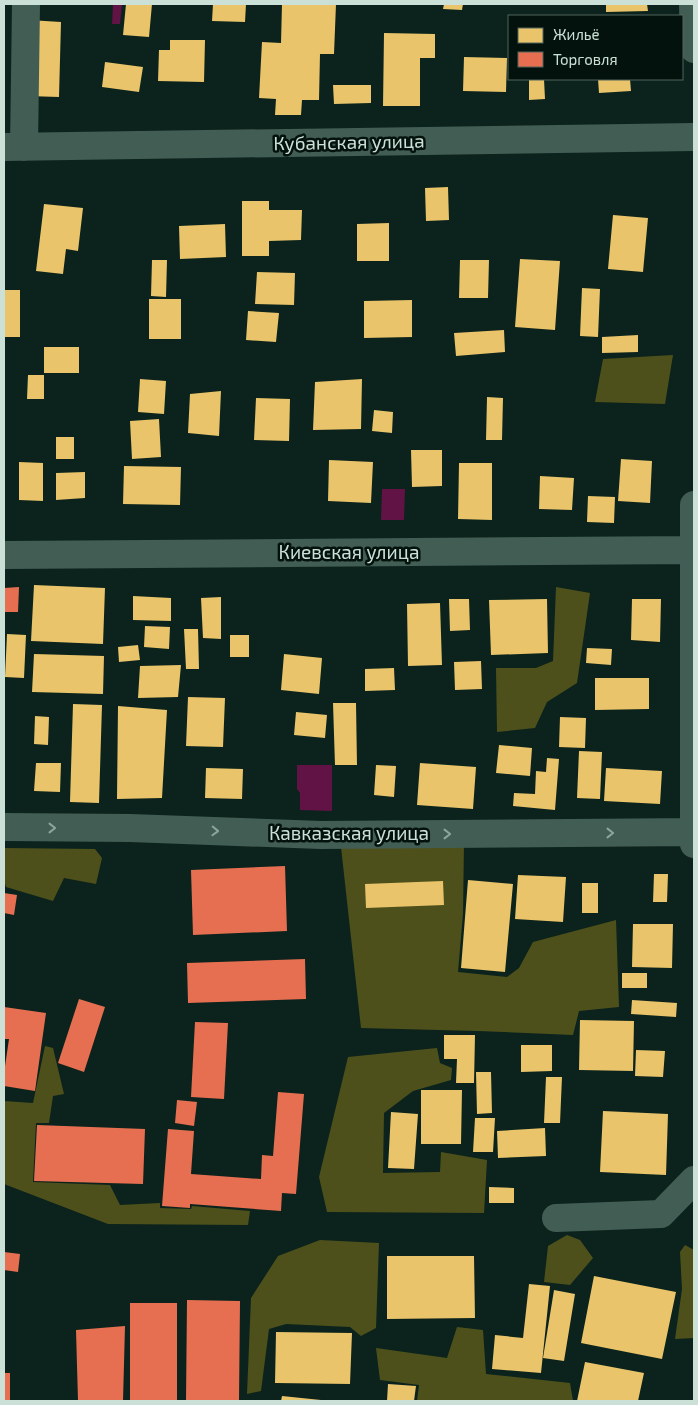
<svg xmlns="http://www.w3.org/2000/svg" width="698" height="1405" viewBox="0 0 698 1405" font-family="'Exo 2',sans-serif">
	<style>
		.forest { fill: #4e501b }
		.water { fill: #611345 }
		.homes { fill: #e9c46a }
		.shops { fill: #e76f51 }
		.lines { fill: none; stroke-linecap: round; stroke-linejoin: round }
		.minor { stroke: #425d54; stroke-width: 28 }
		.oneway { stroke: #8da69c }
		.labels { text-anchor: middle; stroke-width: 5; stroke-linejoin: round; paint-order: stroke }
		.street-label { font-size: 19px; fill: #cbe1d7; stroke: #03120c }
	</style>
	<rect width="100%" height="100%" fill="#0b231c"/>
	<path class="forest" d="M673,355L665,404L595,402L603,359Z
		M556,587L590,593L577,683L547,702L535,728L497,732L496,668H536L553,661Z
		M464,842L463,914L458,972L507,977L519,968L533,942L616,920L619,1007L579,1011L573,1035L478,1031L361,1028L341,847Z
		M4,848L95,849L102,858L96,884L64,878L53,901L6,887L4,880Z
		M45,1046L53,1048L64,1094L53,1096L49,1123H36L33,1182L110,1185L120,1205L160,1203V1208L191,1209L192,1206L250,1211L248,1225L108,1224L4,1184V1101L33,1103Z
		M437,1048L440,1063L452,1068L451,1080L413,1091L384,1113L383,1173L440,1172L441,1152L487,1160L484,1213L327,1212L319,1177L348,1057Z
		M567,1235L580,1240L593,1258L570,1285L544,1282L548,1246Z
		M320,1240L379,1243L376,1328L361,1336L350,1327L286,1324L269,1329L261,1391L247,1394L251,1298L278,1256Z
		M685,1245L694,1250V1338L675,1339L682,1289L680,1252Z
		M457,1327L483,1330L486,1374L570,1383L573,1401H526L525,1400L417,1401L419,1385L380,1380L376,1348L447,1358Z"/>
	<path class="water" d="M113,4H122L120,24H112Z
		M382,489H405L404,520H381Z
		M297,765H332V811L300,810V793L297,789Z"/>
	<path class="homes" d="M126,4H152L149,37L123,35Z
		M213,4H246L245,22L212,21Z
		M282,4H336L334,54H320L319,100H302L301,115H275L276,99L259,98L262,42L281,43Z
		M444,4H463L462,10L443,9Z
		M606,4H647L648,11L606,12Z
		M29,20L61,22L59,97L27,96Z
		M384,33L435,34V58H420V106H383Z
		M170,40H205L204,82L158,81L159,50H170Z
		M464,57L507,58L506,92L463,91Z
		M105,62L143,67L139,92L102,87Z
		M529,79H544L545,99L529,100Z
		M598,79H630L631,91L599,93Z
		M333,85H371V103L334,104Z
		M448,187L449,220L426,221L425,188Z
		M242,201H269V210H302L301,240L269,241V256H242Z
		M44,204L83,208L78,251L66,249L63,274L36,271Z
		M613,215L648,218L643,272L608,269Z
		M389,223V261H357V224Z
		M225,224L226,257L180,259L179,226Z
		M520,259L560,261L555,330L515,327Z
		M152,260H167L166,297L151,296Z
		M460,260H489L488,298H459Z
		M257,272L295,273L294,305L255,304Z
		M582,288L600,289L598,337L580,336Z
		M4,290H20V337H4Z
		M149,299H181V339H149Z
		M412,300V337L364,338V301Z
		M248,311L279,313L276,342L246,340Z
		M504,330L505,352L456,356L454,333Z
		M638,335V352L602,353V337Z
		M44,347H79V373H44Z
		M28,375H44V399H27Z
		M140,379L166,381L164,414L138,412Z
		M362,379L361,429L313,430L315,382Z
		M221,391L219,436L188,433L190,394Z
		M487,397L503,398L502,440H486Z
		M256,398L290,399L289,441L254,440Z
		M374,410L393,412L392,433L372,431Z
		M159,419L161,457L132,459L130,421Z
		M56,437H74V459H56Z
		M411,450H442V486L412,487Z
		M621,459L652,461L650,503L618,501Z
		M329,460L373,462L371,503L328,501Z
		M19,462L43,463V501L19,500Z
		M459,463H492V520L458,519Z
		M124,466L181,467L180,505L123,504Z
		M85,472V498L56,500V473Z
		M540,476L574,478L572,510L539,509Z
		M588,496L615,497L614,523L587,522Z
		M34,585L105,588L103,644L31,641Z
		M133,596L171,598V621L133,620Z
		M221,597V639L203,638L201,598Z
		M449,599H469L470,630L450,631Z
		M547,599L548,653L491,655L489,600Z
		M632,599H661L660,642L631,640Z
		M440,603L442,665L408,666L407,604Z
		M145,626L170,627L169,649L144,647Z
		M184,629H198L199,669H186Z
		M7,634L26,635L24,678L5,677Z
		M230,635H249V657H230Z
		M138,645L140,660L119,662L118,647Z
		M587,648L612,649L611,665L586,663Z
		M34,654L104,656L103,694L32,692Z
		M284,654L322,658L319,694L281,690Z
		M481,661L482,689L455,690L454,662Z
		M181,665L178,697L138,698L140,666Z
		M394,668L395,690L365,691V669Z
		M595,678H649V709L595,710Z
		M188,697L225,698L223,747L186,746Z
		M333,703H356L357,765H335Z
		M73,704L102,705L99,803L70,802Z
		M118,706L167,710L162,798L117,799Z
		M296,712L327,715L325,738L294,735Z
		M35,716L49,717L48,745L34,744Z
		M560,717L586,718L585,748L559,747Z
		M499,745L532,748L530,776L496,773Z
		M579,751L602,752L600,799L577,798Z
		M547,758L559,759L555,810L513,806L514,793L535,794L536,771L546,772Z
		M36,763H61L60,792L34,791Z
		M420,763L476,767L473,809L417,805Z
		M376,765L396,766L394,797L374,795Z
		M206,768L243,769L242,799L205,798Z
		M606,768L662,771L660,804L604,801Z
		M654,874H668L667,902H653Z
		M518,875L566,877L563,922L515,919Z
		M468,880L513,884L505,972L461,968Z
		M443,881L444,905L366,908L365,884Z
		M582,883H598V913H582Z
		M633,924H673L672,968L632,967Z
		M622,973H647V988H622Z
		M632,1000L677,1003L676,1017L631,1014Z
		M580,1020L634,1021L633,1071L579,1070Z
		M444,1035H475L474,1083H456L457,1059H444Z
		M521,1045H552V1071L521,1072Z
		M636,1050L665,1051L663,1077L635,1076Z
		M476,1072H491L492,1113L477,1114Z
		M546,1077H562L560,1123H544Z
		M421,1090H462L461,1144H421Z
		M603,1111L668,1114L666,1175L600,1172Z
		M391,1112L418,1114L414,1169L388,1168Z
		M475,1118H495L493,1152H473Z
		M545,1128L546,1156L498,1158L497,1131Z
		M489,1187L514,1188V1203H489Z
		M387,1256H474L475,1318L387,1319Z
		M594,1276L676,1292L662,1359L581,1343Z
		M529,1284L550,1286L541,1373L492,1369L495,1335L523,1338Z
		M554,1290L575,1294L564,1361L543,1358Z
		M276,1332L352,1333L350,1384L275,1383Z
		M585,1362L644,1373L638,1401H577Z
		M388,1384L416,1386L414,1401H387Z
		M282,1396L321,1400V1401H281Z"/>
	<path class="shops" d="M19,587L18,612H4V588Z
		M285,866L287,931L193,935L191,870Z
		M4,893L17,895L14,915L4,913Z
		M305,959L306,999L188,1003L187,963Z
		M79,999L105,1007L84,1072L58,1063Z
		M4,1007L46,1013L35,1091L4,1086V1073L9,1039H4Z
		M195,1022L228,1023L224,1099L191,1097Z
		M278,1092L304,1094L296,1194L282,1193L281,1211L190,1204V1208L162,1206L168,1129L194,1131L191,1174L261,1179L262,1155L273,1156Z
		M177,1100L197,1102L194,1126L175,1123Z
		M37,1125L145,1129L143,1184L34,1181Z
		M4,1252L20,1254L18,1272L4,1270Z
		M187,1300L240,1301L239,1401H186Z
		M130,1303H177V1401H130Z
		M125,1326L123,1401H78L76,1330Z
		M4,1373H10V1401H4Z"/>
	<g class="lines">
		<path class="minor" d="M693,4L694,49
			M4,147L694,137
			M24,147L26,4
			M694,505V844
			M4,555L694,550
			M4,827L130,828L321,835L694,832
			M556,1218L661,1214L694,1180"/>
	</g>
	<defs><path id="oneway-chevron" d="M-2-3.5L2.5 0L-2 3.5" fill="none" stroke-width="1.6" stroke-linecap="round" stroke-linejoin="round" transform="scale(1.25)"/></defs>
	<g class="oneway">
		<use href="#oneway-chevron" transform="translate(52 828)"/>
		<use href="#oneway-chevron" transform="translate(215 831) rotate(2)"/>
		<use href="#oneway-chevron" transform="translate(610 833)"/>
		<use href="#oneway-chevron" transform="translate(447 834)"/>
	</g>
	<g class="labels">
		<g class="street-label">
			<text transform="translate(349 142) rotate(-1)" y="7">Кубанская улица</text>
			<text x="349" y="559">Киевская улица</text>
			<text x="349" y="840">Кавказская улица</text>
		</g>
	</g>
	<rect width="698" height="1405" fill="none" stroke="#cbe1d7" stroke-width="10"/>
	<rect x="508" y="15" width="175" height="65" fill="#03120c" stroke="#53655d"/>
	<rect x="518" y="28" width="25" height="15" fill="#e9c46a" stroke="#53655d"/>
	<text x="553" y="40" font-size="15" fill="#cbe1d7">Жильё</text>
	<rect x="518" y="52" width="25" height="15" fill="#e76f51" stroke="#53655d"/>
	<text x="553" y="65" font-size="15" fill="#cbe1d7">Торговля</text>
</svg>
